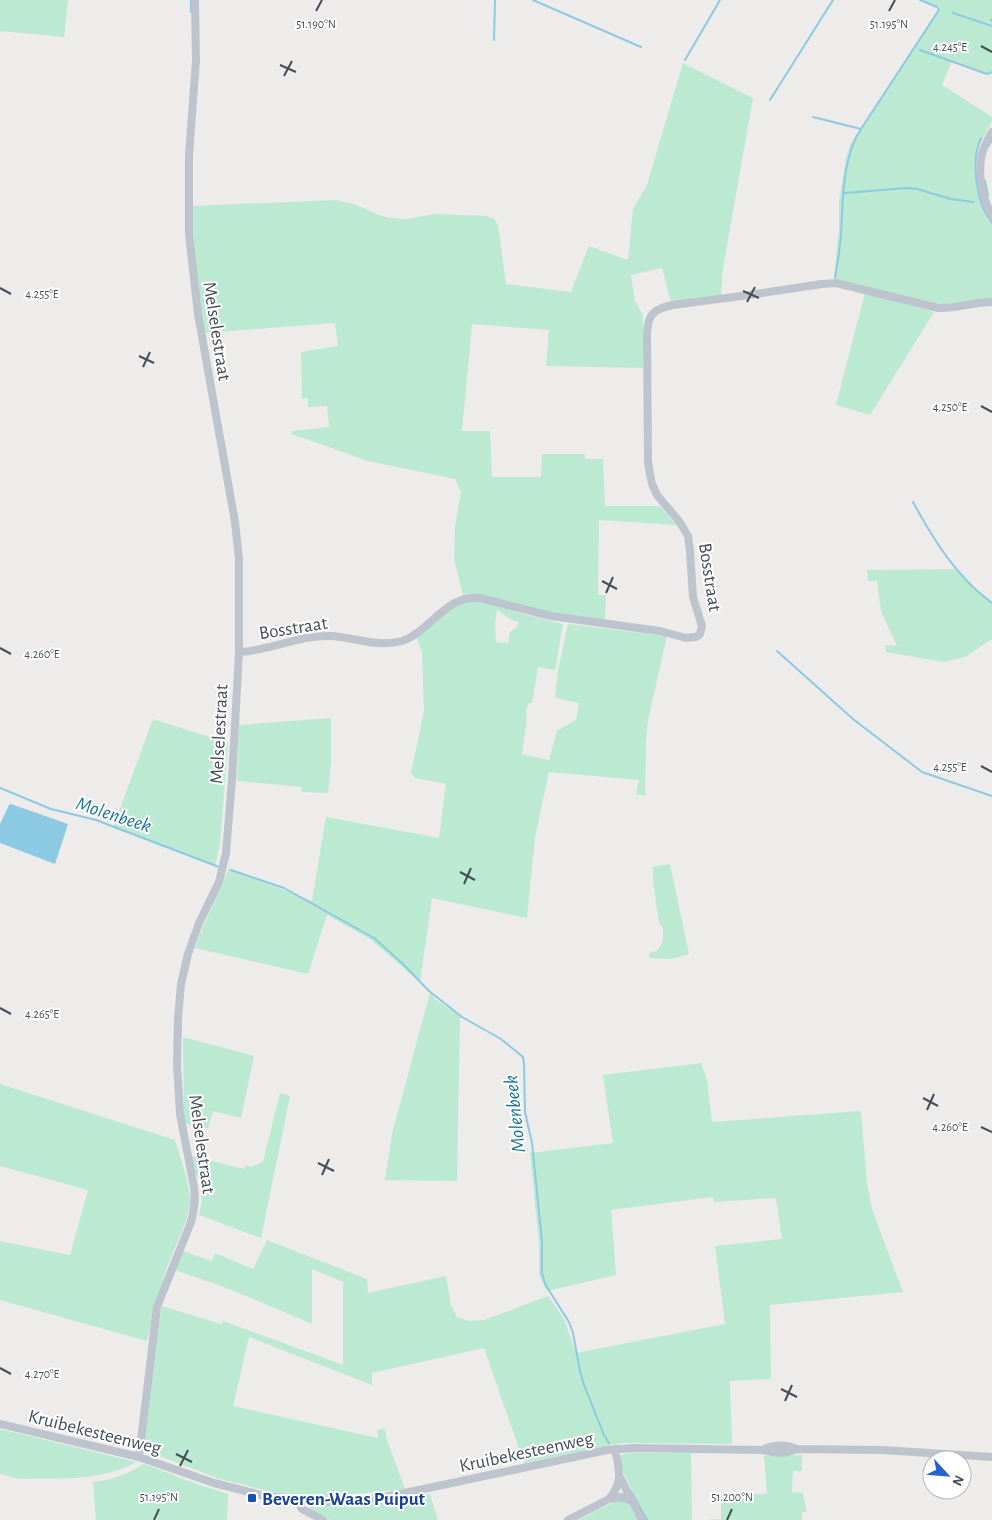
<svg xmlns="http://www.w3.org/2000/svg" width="992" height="1520" viewBox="0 0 992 1520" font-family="'Alegreya Sans',sans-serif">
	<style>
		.green { fill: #bce9d1; fill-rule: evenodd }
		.water { fill: #8ccae3 }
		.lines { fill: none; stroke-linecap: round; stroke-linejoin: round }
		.stream { stroke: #8ccae3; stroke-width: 2 }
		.minor { stroke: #bdc4cd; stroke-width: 8 }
		.ticks { fill: none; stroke: #454d57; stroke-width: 2 }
		.transit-dot { fill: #1a4fb4; stroke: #fff; stroke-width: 2 }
		.labels { text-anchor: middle; stroke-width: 4; stroke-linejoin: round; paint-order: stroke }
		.street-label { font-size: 19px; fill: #454d57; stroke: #fff }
		.transit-label { font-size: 19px; font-weight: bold; fill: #164399; stroke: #fff; text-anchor: start }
		.water-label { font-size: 20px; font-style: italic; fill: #187397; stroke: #fff }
		.ticks-label { font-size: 12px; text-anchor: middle; fill: #454d57; stroke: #fff; stroke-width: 4; stroke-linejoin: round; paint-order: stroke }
	</style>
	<rect width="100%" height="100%" fill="#eeebeb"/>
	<path class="green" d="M0,0H68L64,37L0,31Z
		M922,0H992V73L987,74L952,61L942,85L992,117V121L977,150L974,163L978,193L986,219L992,225V299L948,305L928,304L834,278L839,229V201L846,158L851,143L939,8Z
		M683,63L753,98L723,268L721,295L671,303L662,268L631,275L635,301L643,315V368L546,366L549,330L472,324L462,431H490L492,477H541L542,454H585V459H603L605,506H660L677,525L599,520L598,595H606L605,622L566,618L478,596L468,594L463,595L454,559L455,526L461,492L455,479L368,461L292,434V431L329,427L327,406L308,407V398L302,399L301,352L338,346L335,323L204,333L195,282L192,206L335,200L354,204L377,214L389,218L407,219L434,214L487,216L494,219L498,225L506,284L571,292L589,246L628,260L633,209L647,185Z
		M865,293L934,312L870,415L836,405Z
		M958,569L976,589L992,601V639L965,657L944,662L886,652L885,645L897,646L881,611L877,581H868L867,570Z
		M470,600L493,604L520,613L563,624L555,670L538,667L532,703H529L526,711L527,719L522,754L549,760L557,731L576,720L579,703L555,698L558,670L568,624L667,636L648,720L646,742L645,796L636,794L639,780L549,772L535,837L527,918L432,898L420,982L370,939L327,915L308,974L195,948C204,920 219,895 229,868L312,901L326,817L439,838L446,784L415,778L411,773L424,711L422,653L417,638C434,623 449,607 470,600ZM497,610L512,620L519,622L516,628L510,632L508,643L496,642L495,623Z
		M331,718V763L328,793L301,792L302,787L237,781L239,725Z
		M153,719L228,743L220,845L215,866L113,828Z
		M670,864L689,954L671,959L649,958V953L657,951L663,941V928L659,923L653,881V867Z
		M430,993L435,999L460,1016L457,1181L385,1180L392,1134Z
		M183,1037L254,1056L241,1118L213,1111L208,1128L184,1123Z
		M701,1063L707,1080L712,1122L861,1111L867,1183L872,1209L903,1292L770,1305L771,1379L730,1381L732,1444L622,1443L524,1463L484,1348L372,1373V1385L249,1337L233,1406L378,1438L377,1430L385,1428L387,1440L405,1489L326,1497L271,1492L217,1478L146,1451L144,1443C151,1398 153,1351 162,1306L221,1324L223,1321L343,1365V1282L312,1269V1324L232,1290L175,1270L183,1251L212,1261L215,1253L253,1269L267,1240L367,1279L368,1293L446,1276L451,1305L457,1317L469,1321L484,1320L548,1296L564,1319L576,1353L725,1324L715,1246L782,1239L776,1198L714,1202L713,1197L611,1210L616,1275L547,1291L539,1275V1244L530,1153L613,1143L603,1075Z
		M0,1084L175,1140L186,1176L191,1200L186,1221L165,1272L147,1341L0,1300V1241L70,1255L88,1190L0,1166Z
		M280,1093L290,1096L261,1238L199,1215L202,1199V1183C194,1176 194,1165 192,1156L244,1169L245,1165L251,1167L263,1162Z
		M0,1429L136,1462C101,1482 57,1478 19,1479L0,1474Z
		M628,1453H691L692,1520H647L621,1468L620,1460L621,1455Z
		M802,1455V1471H793L792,1492L803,1493L807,1512H802V1520H705L721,1519V1494H767L764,1456Z
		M144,1464L197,1484L228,1494L227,1520H96L93,1482C112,1480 128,1474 144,1464Z
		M430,1494L438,1520H330L316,1515L308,1508L310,1505C351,1506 389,1501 430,1494Z
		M624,1500L628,1502L639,1520H578L616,1501Z"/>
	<path class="water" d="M11,804L68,824L55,864L0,843V824L9,805Z"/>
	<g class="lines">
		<path class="stream" d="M191,0V12
			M533,0L641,47
			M953,13L992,26
			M991,20L992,21
			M494,40L495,0
			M920,50L987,74L992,72
			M685,60L720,0
			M770,100L833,0
			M813,117L861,129L939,10L937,7L920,0
			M981,138C979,144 976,151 976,157C974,176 979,209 992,223
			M988,147L992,140
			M985,181L988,196
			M845,193L906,188L917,189L951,199L973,202
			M835,278C837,264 840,250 841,235C843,201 842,157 861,129
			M913,502C933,539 957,578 992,603
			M777,651L853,719L922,772L992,796
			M0,788L51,809L96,820L219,867
			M231,870L284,888L374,938L403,964L429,991L462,1017L501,1039L523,1057L524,1064L525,1112L532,1143L542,1242V1273L545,1284L569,1322L573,1333L580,1371L584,1385L604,1435L609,1443
			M631,1491L647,1520"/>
		<path class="minor" d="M992,132C988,139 984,146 982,154C977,173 983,200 992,217
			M239,652C270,651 299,635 330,636C353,637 378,648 402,641C431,631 446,594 480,598L551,616L660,631L686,638L696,637L700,634L702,626L693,597L690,551L688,536L679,521L657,495L652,484L650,474L648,462L647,334C648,313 654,309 673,305L749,295L822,284L836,283L938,308C956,309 973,302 992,302
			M0,1424L139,1457L214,1483L261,1495L321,1502L365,1500L400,1494L607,1450L634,1448L762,1450C774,1453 784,1455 796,1449
			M762,1450C773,1445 785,1444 796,1449L882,1450L992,1457
			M139,1457L157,1307L191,1222C194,1210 196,1200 194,1187L180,1114L177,1065L178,1018L181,984L188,954L199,923L219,882L226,853L232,780L239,652V559L235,522L198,314L189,234V155L196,60L195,0
			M620,1477L632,1501
			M609,1499C624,1481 619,1470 615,1449
			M297,1500L302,1509L323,1520
			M568,1520L609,1499L620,1497L628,1499L633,1502L642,1520"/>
	</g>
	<path class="ticks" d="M316,11L322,0M889,11L895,0M981,46L992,52M280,65L296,72M284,76L292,61M0,288L11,294M743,291L759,298M747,302L755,287M139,356L154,363M143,367L150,352M981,406L992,412M602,581L617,589M606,593L613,577M0,648L11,654M981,766L992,772M460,872L475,880M464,884L471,868M0,1008L11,1014M923,1098L938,1106M927,1110L934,1094M981,1127L992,1132M318,1163L334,1171M322,1175L329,1159M0,1368L11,1374M781,1389L797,1397M785,1401L792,1385M176,1454L192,1462M180,1466L188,1450M154,1520L159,1509M727,1520L732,1509"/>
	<rect class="transit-dot" x="247" y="1493" width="10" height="10" rx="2.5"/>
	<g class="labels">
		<g class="street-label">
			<text transform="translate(218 331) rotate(81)" y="7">Melselestraat</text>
			<text transform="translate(711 577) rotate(81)" y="7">Bosstraat</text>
			<text transform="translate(293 627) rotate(-9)" y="7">Bosstraat</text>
			<text transform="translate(218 734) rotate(-87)" y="7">Melselestraat</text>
			<text transform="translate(203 1144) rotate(82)" y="7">Melselestraat</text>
			<text transform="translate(95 1431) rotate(14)" y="7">Kruibekesteenweg</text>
			<text transform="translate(526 1451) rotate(-12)" y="7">Kruibekesteenweg</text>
		</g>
		<g class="transit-label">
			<text x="262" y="1505">Beveren-Waas Puiput</text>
		</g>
		<g class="water-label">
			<text transform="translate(114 814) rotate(18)" y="7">Molenbeek</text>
			<text transform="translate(514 1114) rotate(-96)" y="7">Molenbeek</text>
		</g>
	</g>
	<g class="ticks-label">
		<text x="316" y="28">51.190°N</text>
		<text x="889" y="28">51.195°N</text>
		<text x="950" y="51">4.245°E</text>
		<text x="42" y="298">4.255°E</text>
		<text x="950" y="411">4.250°E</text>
		<text x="42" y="658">4.260°E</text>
		<text x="950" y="771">4.255°E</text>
		<text x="42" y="1018">4.265°E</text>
		<text x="950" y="1131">4.260°E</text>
		<text x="42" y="1378">4.270°E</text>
		<text x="159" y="1501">51.195°N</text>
		<text x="732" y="1501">51.200°N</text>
	</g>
	<g transform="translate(947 1475) rotate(116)"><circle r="24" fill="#ffffff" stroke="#b5b8bc"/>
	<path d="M0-4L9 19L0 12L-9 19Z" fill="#2863cb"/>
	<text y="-8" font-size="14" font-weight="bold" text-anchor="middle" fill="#454d57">N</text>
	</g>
</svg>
